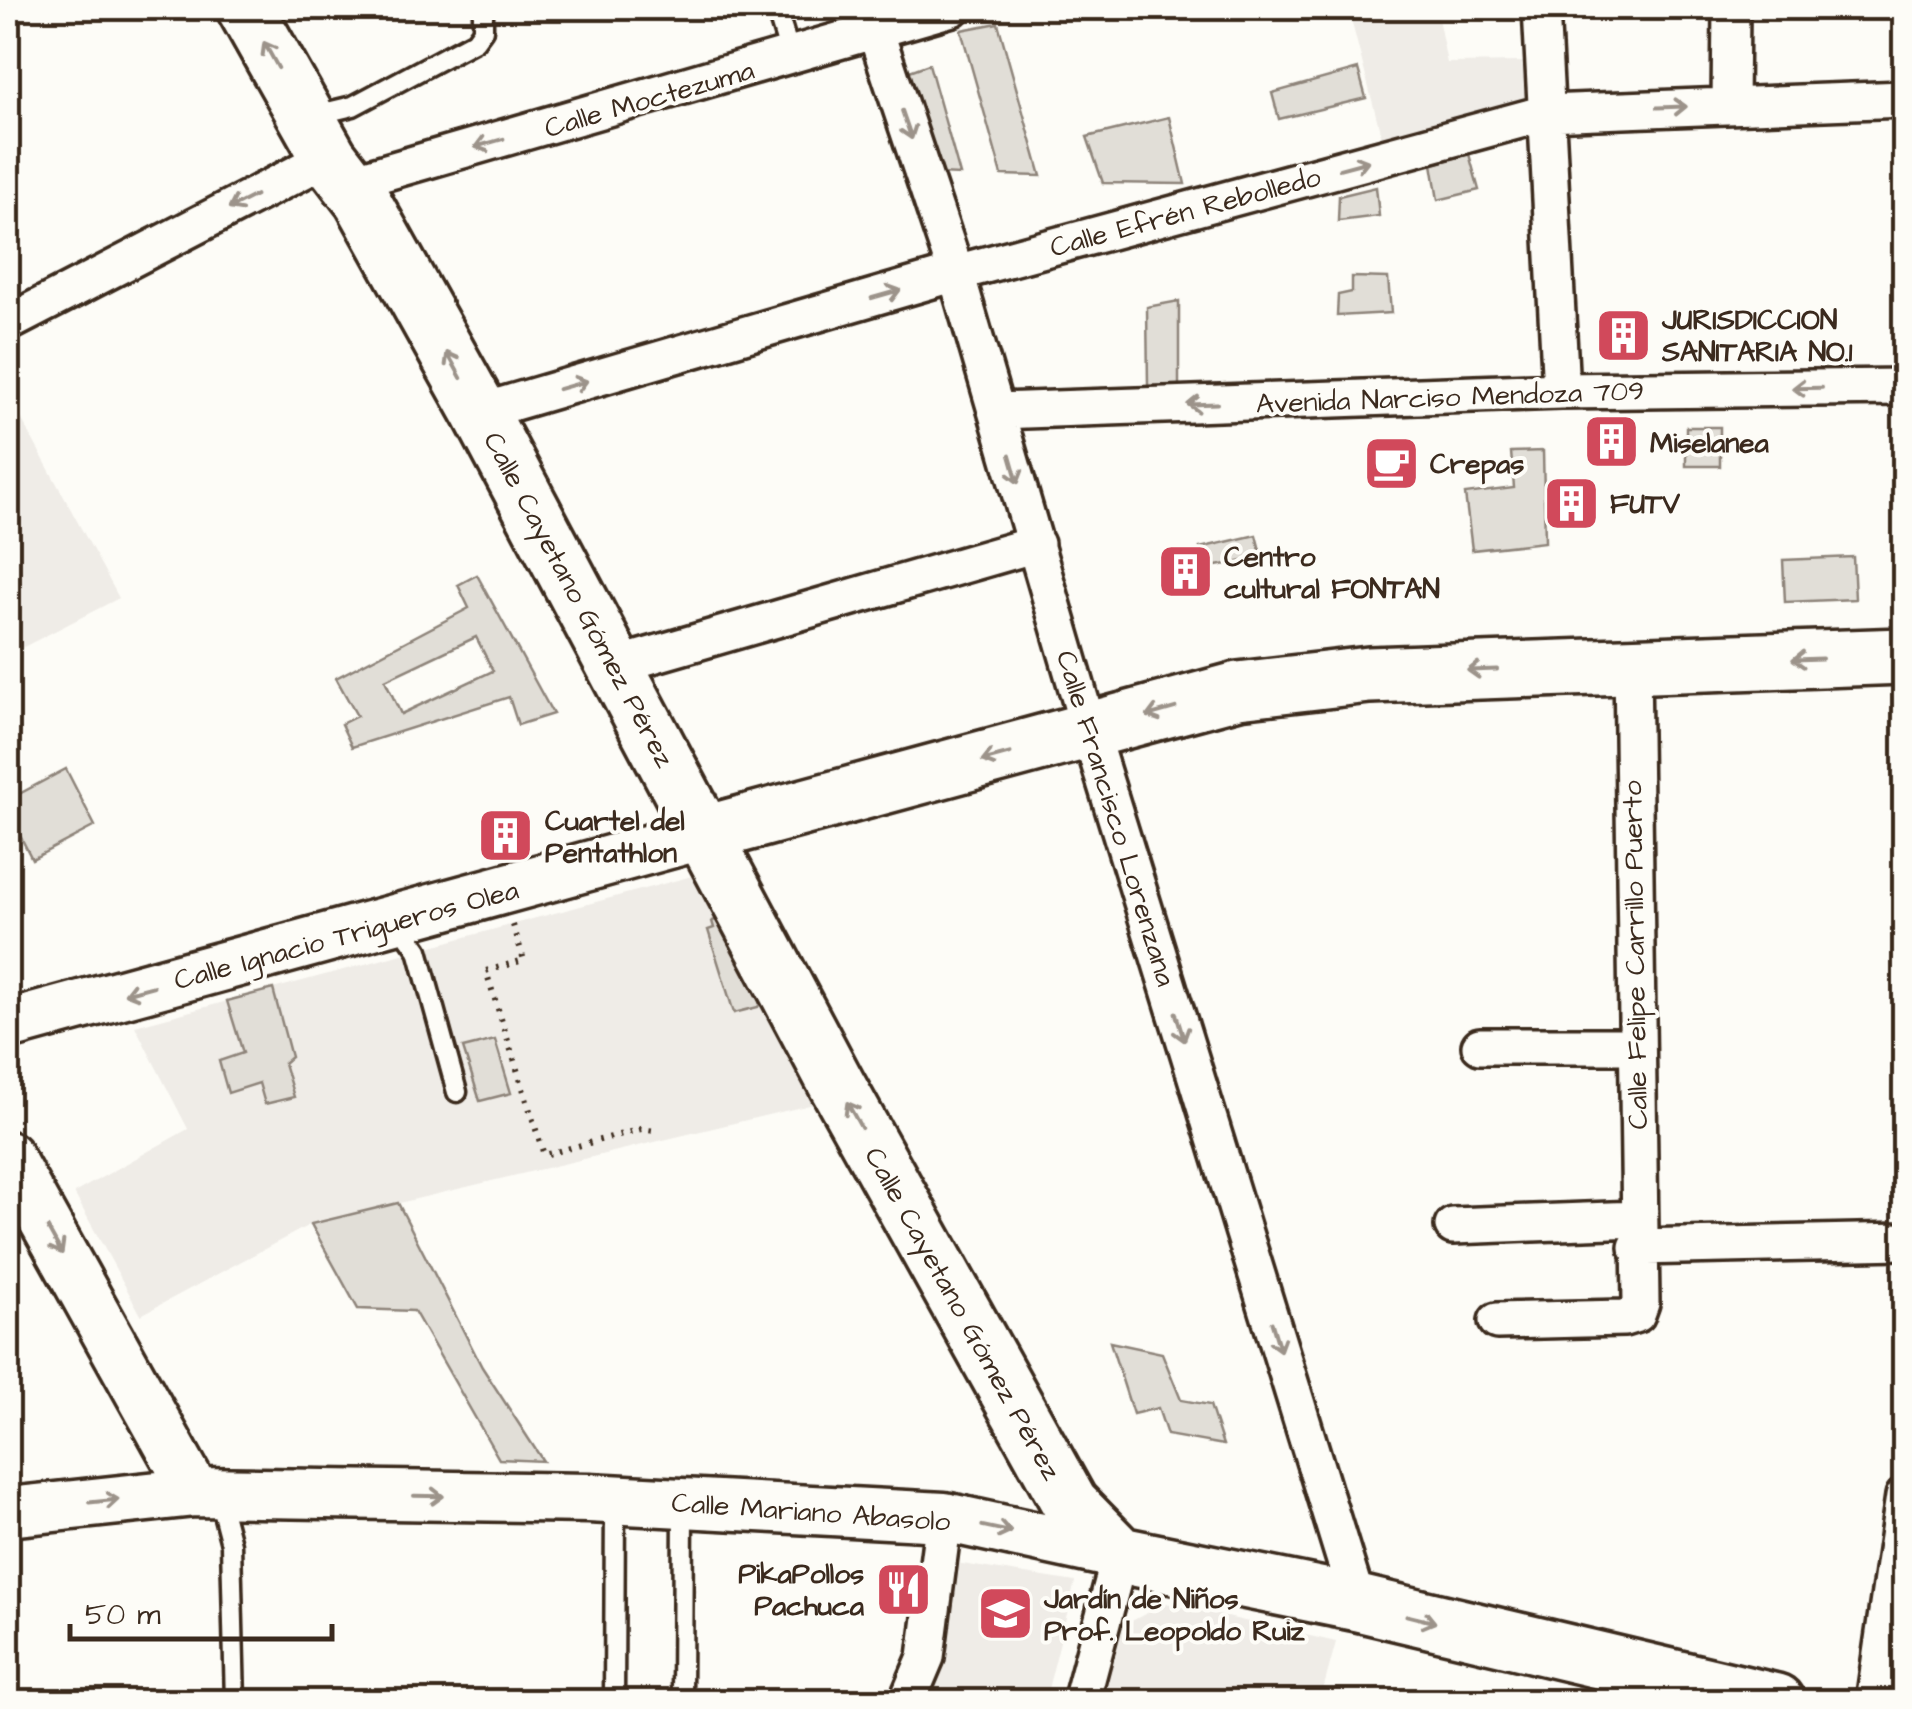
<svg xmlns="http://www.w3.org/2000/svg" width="1912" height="1709" viewBox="0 0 1912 1709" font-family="'Architects Daughter',sans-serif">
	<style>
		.built { fill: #efece7 }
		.green { fill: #e1ded7; stroke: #8e847a; stroke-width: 2.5; fill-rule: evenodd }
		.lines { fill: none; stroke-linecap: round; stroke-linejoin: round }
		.lane-casing { stroke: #3b2a1e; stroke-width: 25 }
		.street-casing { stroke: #3b2a1e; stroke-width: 42 }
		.secondary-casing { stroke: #3b2a1e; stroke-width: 55 }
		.primary-casing { stroke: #3b2a1e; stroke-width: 62 }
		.path { stroke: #3b2a1e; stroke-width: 6; stroke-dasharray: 2.5 8; stroke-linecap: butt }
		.lane { stroke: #fdfcf7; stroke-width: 18 }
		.street { stroke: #fdfcf7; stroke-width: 35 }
		.secondary { stroke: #fdfcf7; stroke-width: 48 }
		.primary { stroke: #fdfcf7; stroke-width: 55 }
		.oneway { stroke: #9c938a }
		.labels { text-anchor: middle; stroke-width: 8; stroke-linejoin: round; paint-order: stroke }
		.street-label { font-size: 28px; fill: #3b2a1e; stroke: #fdfcf7 }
		.poi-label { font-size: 28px; font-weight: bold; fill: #3b2a1e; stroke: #fdfcf7; text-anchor: start }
	</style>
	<rect width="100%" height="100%" fill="#fdfcf7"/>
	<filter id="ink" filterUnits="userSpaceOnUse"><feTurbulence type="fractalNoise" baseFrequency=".01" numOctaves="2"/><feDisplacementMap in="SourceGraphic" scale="20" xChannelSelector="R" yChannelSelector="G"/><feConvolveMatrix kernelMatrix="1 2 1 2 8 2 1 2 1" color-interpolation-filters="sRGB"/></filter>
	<g filter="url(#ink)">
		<path class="built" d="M1348,8H1436L1447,63L1525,62L1526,108L1384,146Z
			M8,394L119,598L8,655Z
			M696,875L814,1104L311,1224L141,1315L74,1193L188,1129L135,1026Z
			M950,1562L1075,1582L1045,1701L919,1702Z
			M1166,1603L1336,1642L1320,1701H1102L1124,1625Z"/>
		<path class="green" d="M998,23L1041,176L1002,175L961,30Z
			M929,64L960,175L939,174L904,73Z
			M1358,69L1366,98L1279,119L1272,93Z
			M1169,117L1185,184L1103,183L1087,137Z
			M1469,154L1479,190L1438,200L1432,164Z
			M1376,187L1379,216L1338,221L1339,196Z
			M1352,277L1388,278L1391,313L1337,316L1338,295L1352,292Z
			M1179,301V385L1148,386L1147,307Z
			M1686,427H1720V466H1686Z
			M1543,451L1545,542L1472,550L1465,494L1514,488L1511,452Z
			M1256,535L1262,558L1204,568L1200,548Z
			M1853,557L1855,599L1785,602L1783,560Z
			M477,575L553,714L518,725L509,697L352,747L341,724L357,716L336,678L469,608L458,585ZM476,637L493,671L401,714L385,680Z
			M66,769L95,826L32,859L8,812V800Z
			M719,919L761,1001L758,1007L734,1013L708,930L714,928L712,921Z
			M273,989L291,1057L284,1063L294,1097L265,1104L259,1083L228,1093L219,1061L243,1053L227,1001Z
			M495,1040L511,1093L480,1101L463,1048Z
			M398,1203L482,1367L543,1461L499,1459L414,1311L358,1309L311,1224Z
			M1110,1342L1162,1353L1181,1400L1210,1405L1223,1445L1167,1435L1158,1408L1133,1414Z"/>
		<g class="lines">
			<defs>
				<path id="lane" d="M776,8L791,57
					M315,115L353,106L475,41L483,30V8
					M398,922L418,950L457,1092
					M218,1494L231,1544L235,1702
					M614,1702L615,1502
					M682,1702L683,1507"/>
				<path id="street" d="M1541,8L1561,391
					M876,33L956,273L1090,733L1358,1603
					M1730,105L1731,8
					M345,184L952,8
					M8,323L329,157
					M997,411L1561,391L1904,387
					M480,412L956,273L1546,113L1904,99
					M614,666L1036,544
					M1480,1046H1635
					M1453,1226L1637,1219
					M1637,1247L1904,1241
					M1497,1321L1624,1318L1637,1314L1641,1303L1632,664
					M907,1702L926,1657L944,1517
					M1081,1702L1120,1555
					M1874,1702L1904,1496"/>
				<path id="secondary" d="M8,1025L705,834
					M8,1156L195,1492
					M8,1512L195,1492L589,1498L944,1517L1120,1555"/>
				<path id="primary" d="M245,8L329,157L362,200L480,412L837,1085L1070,1504L1120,1555L1358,1603L1776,1702
					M705,834L1238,690L1369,675L1904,656"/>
			</defs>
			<use href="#lane" class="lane-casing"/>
			<use href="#street" class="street-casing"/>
			<use href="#secondary" class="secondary-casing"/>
			<use href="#primary" class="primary-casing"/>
			<path class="path" d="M513,925L524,960L486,971L544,1155L641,1129L655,1131"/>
			<use href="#lane" class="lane"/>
			<use href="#street" class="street"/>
			<use href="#secondary" class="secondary"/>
			<use href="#primary" class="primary"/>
		</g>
		<defs><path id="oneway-shaft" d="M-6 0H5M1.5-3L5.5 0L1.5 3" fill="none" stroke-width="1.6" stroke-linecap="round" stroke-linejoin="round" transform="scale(2.5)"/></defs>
		<g class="oneway">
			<use href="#oneway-shaft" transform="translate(271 55) rotate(-119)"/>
			<use href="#oneway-shaft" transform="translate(1672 107) rotate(-2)"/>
			<use href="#oneway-shaft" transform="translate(907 125) rotate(71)"/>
			<use href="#oneway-shaft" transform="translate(489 143) rotate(164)"/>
			<use href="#oneway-shaft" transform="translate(1354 165) rotate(-15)"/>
			<use href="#oneway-shaft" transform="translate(242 202) rotate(153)"/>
			<use href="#oneway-shaft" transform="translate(886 294) rotate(-16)"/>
			<use href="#oneway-shaft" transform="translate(454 365) rotate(-119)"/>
			<use href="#oneway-shaft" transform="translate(573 385) rotate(-16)"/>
			<use href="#oneway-shaft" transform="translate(1807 388) rotate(179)"/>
			<use href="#oneway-shaft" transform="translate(1202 404) rotate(178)"/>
			<use href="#oneway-shaft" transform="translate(1014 469) rotate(74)"/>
			<use href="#oneway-shaft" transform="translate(1807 659) rotate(178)"/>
			<use href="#oneway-shaft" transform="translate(1482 670) rotate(178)"/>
			<use href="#oneway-shaft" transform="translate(1161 712) rotate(164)"/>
			<use href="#oneway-shaft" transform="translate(996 757) rotate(165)"/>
			<use href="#oneway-shaft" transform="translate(139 990) rotate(165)"/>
			<use href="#oneway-shaft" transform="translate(1180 1027) rotate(73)"/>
			<use href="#oneway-shaft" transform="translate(854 1115) rotate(-119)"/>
			<use href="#oneway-shaft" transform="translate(55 1241) rotate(61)"/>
			<use href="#oneway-shaft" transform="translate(1276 1337) rotate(73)"/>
			<use href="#oneway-shaft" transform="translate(429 1496) rotate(1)"/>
			<use href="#oneway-shaft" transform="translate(104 1501) rotate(-6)"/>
			<use href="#oneway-shaft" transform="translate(997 1529) rotate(12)"/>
			<use href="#oneway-shaft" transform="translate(1421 1619) rotate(14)"/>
		</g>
	</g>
	<defs>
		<symbol id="building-square" viewBox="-11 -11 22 22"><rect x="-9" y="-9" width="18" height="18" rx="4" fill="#d1495b" stroke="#fdfcf7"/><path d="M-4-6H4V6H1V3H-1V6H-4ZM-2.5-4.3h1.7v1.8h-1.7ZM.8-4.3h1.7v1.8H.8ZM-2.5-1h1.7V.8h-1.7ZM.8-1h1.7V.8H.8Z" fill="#fff"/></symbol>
		<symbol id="cafe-square" viewBox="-11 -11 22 22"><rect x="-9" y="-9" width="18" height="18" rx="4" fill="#d1495b" stroke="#fdfcf7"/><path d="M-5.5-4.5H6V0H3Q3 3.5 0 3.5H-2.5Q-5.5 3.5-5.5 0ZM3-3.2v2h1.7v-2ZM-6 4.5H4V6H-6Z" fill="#fff"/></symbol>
		<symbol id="restaurant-square" viewBox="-11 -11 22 22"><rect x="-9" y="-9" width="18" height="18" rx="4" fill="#d1495b" stroke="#fdfcf7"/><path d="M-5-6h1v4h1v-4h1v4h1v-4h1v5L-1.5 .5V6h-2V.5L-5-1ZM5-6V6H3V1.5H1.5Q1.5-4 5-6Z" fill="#fff"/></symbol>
		<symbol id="school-square" viewBox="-11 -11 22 22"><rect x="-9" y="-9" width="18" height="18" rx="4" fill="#d1495b" stroke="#fdfcf7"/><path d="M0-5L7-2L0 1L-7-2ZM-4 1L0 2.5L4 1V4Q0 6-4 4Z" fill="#fff"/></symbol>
	</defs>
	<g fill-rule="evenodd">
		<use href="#building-square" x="1592" y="304" width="63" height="63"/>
		<use href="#building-square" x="1580" y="410" width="63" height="63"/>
		<use href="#cafe-square" x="1360" y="432" width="63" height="63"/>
		<use href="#building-square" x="1540" y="472" width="63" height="63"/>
		<use href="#building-square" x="1154" y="540" width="63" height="63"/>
		<use href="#building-square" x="474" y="804" width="63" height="63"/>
		<use href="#restaurant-square" x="872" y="1558" width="63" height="63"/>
		<use href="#school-square" x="974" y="1582" width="63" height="63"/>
	</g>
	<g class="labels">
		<g class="street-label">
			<text transform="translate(649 98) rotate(-16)" y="10">Calle Moctezuma</text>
			<text transform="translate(1185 211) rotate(-15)" y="10">Calle Efrén Rebolledo</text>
			<text transform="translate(1450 396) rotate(-2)" y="10">Avenida Narciso Mendoza 709</text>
			<text transform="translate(580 599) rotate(62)" y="10">Calle Cayetano Gómez Pérez</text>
			<text transform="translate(1117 818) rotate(73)" y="10">Calle Francisco Lorenzana</text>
			<text transform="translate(346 934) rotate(-15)" y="10">Calle Ignacio Trigueros Olea</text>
			<text transform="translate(1634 955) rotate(-91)" y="10">Calle Felipe Carrillo Puerto</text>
			<text transform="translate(964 1313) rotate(61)" y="10">Calle Cayetano Gómez Pérez</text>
			<text transform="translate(811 1511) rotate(4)" y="10">Calle Mariano Abasolo</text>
		</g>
		<g class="poi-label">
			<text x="1662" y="329">JURISDICCION<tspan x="1662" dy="32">SANITARIA NO.1</tspan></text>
			<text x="1650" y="452">Miselanea</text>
			<text x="1430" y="473">Crepas</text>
			<text x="1610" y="513">FUTV</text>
			<text x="1224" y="566">Centro<tspan x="1224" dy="32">cultural FONTAN</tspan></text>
			<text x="545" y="830">Cuartel del<tspan x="545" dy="32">Pentathlon</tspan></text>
			<text x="864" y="1583" text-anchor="end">PikaPollos<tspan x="864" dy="32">Pachuca</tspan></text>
			<text x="1044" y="1608">Jardín de Niños<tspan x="1044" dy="32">Prof. Leopoldo Ruiz</tspan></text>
		</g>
	</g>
	<rect width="1912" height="1709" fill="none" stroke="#fdfcf7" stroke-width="40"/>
	<rect x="20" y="20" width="1872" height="1669" fill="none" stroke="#3b2a1e" stroke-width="4" filter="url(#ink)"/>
	<path d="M70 1624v15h262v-15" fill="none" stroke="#3b2a1e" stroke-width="5"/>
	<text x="85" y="1624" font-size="30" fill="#3b2a1e" stroke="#fdfcf7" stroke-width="8" paint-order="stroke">50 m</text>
</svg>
